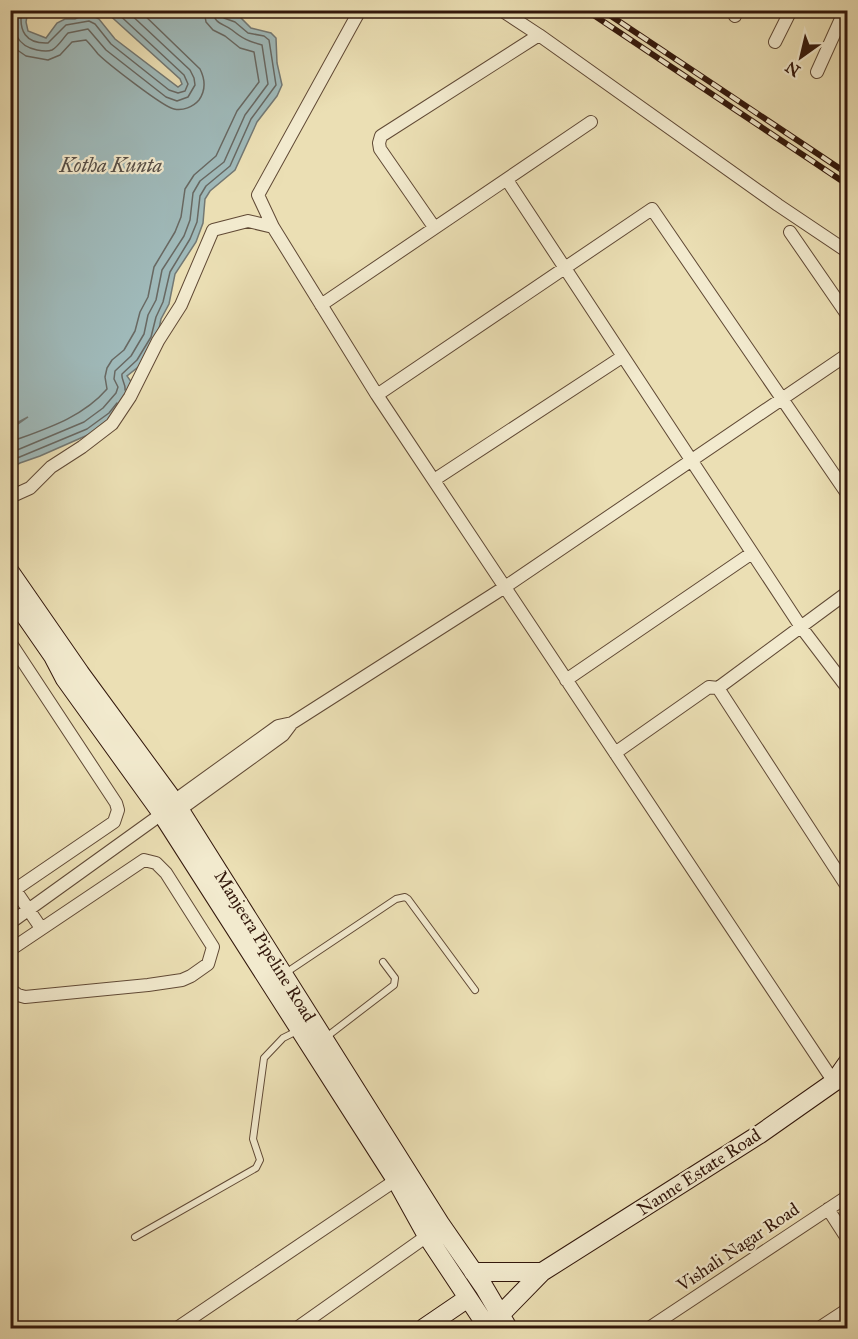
<svg xmlns="http://www.w3.org/2000/svg" width="858" height="1339" viewBox="0 0 858 1339" font-family="'IM FELL Great Primer',serif">
	<style>
		.water { fill: #9fb9b9; stroke: #737873; stroke-width: 1.5 }
		.lines { fill: none; stroke-linecap: round; stroke-linejoin: round }
		.shore { stroke: #686862; stroke-width: 1.5 }
		.lane-casing { stroke: #604935; stroke-width: 8 }
		.street-casing { stroke: #604935; stroke-width: 14 }
		.secondary-casing { stroke: #32170b; stroke-width: 20 }
		.lane { stroke: #f2eace; stroke-width: 6 }
		.street { stroke: #f2eace; stroke-width: 12 }
		.secondary { stroke: #f2eace; stroke-width: 18 }
		.rail-casing { stroke: #32170b; stroke-width: 6 }
		.rail { stroke: #f2eace; stroke-width: 4; stroke-dasharray: 11; stroke-linecap: butt }
		.labels { text-anchor: middle; stroke-width: 4.5; stroke-linejoin: round; paint-order: stroke }
		.street-label { font-size: 18px; fill: #32170b; stroke: #f2eace }
		.water-label { font-size: 20px; font-style: italic; fill: #585048; stroke: #f2eace }
	</style>
	<rect width="100%" height="100%" fill="#ebdfb4"/>
	<filter id="stains"><feTurbulence type="fractalNoise" baseFrequency=".00333" numOctaves="4"/><feColorMatrix values="0 0 0 0 .2 0 0 0 0 .09 0 0 0 0 .02 0 0 0 .5 -.17"/></filter>
	<radialGradient id="worn" r=".72"><stop offset=".6" stop-color="#630" stop-opacity="0"/><stop offset="1" stop-color="#630" stop-opacity=".3"/></radialGradient>
	<path class="water" d="M11,11H28L26,22L28,31L46,38L57,23L65,19H75L86,14L91,15L99,19L115,39L178,87L182,84L180,79L105,11H224L240,17L251,28L271,33L276,38L277,63L282,85L277,96L257,122L235,170L210,191L205,199L203,223L196,242L175,274L169,304L161,319L157,339L142,364L127,376L132,383L113,417L90,434L40,456L20,463L11,468V429L28,417L11,426L10,58L13,50L11,46Z"/>
	<g class="lines">
		<path class="shore" d="M15,10C10,30 17,46 37,50C42,51 47,52 52,50C59,46 63,38 68,33L88,29L106,50L166,97L177,101L188,97L195,85L194,78L190,70L126,10
			M22,10C18,31 26,44 48,43L66,25L89,21L95,24L111,44L169,90L178,93L185,91L188,84L184,75L114,10
			M10,45L26,56L48,60L60,55L72,42L86,40C90,44 94,49 98,54C107,63 163,107 174,109C183,111 193,107 199,100C206,90 205,79 200,69L139,10
			M125,390C126,384 121,380 122,374L137,360L151,337L156,317L163,302L170,272L190,239L197,222L200,196L206,186L230,166L251,119L276,85L269,40L264,36L248,33L235,22L224,18L221,10
			M10,442C45,429 82,418 107,389L105,377L107,368L112,360L124,350L135,331L140,312L148,297L154,267L175,232L181,217L185,189L194,175L216,156L237,111L259,82L254,52L240,48L225,36L213,30L206,22L204,10
			M10,453L84,422L103,408L116,393L118,387L114,379L115,371L131,356L144,334L148,315L156,300L162,270L184,236L190,220L193,193L200,181L224,162L245,115L268,84L262,45C248,41 243,39 232,30C223,23 214,25 213,10
			M10,461L87,429L109,413L117,403"/>
		<defs>
			<path id="lane" d="M284,974L396,899L405,897L408,899L475,990
				M325,1038L394,985L395,978L383,962
				M135,1237L256,1168L260,1160L253,1139L264,1058L283,1038L299,1030"/>
			<path id="street" d="M360,10L258,195L273,227L377,395L834,1082
				M501,10L539,35L778,205L848,252
				M735,16L737,10
				M775,42L791,10
				M817,72L845,10
				M507,180L801,627L848,689
				M434,227L380,149L379,143L381,136L539,35
				M790,232L848,316
				M321,305L591,122
				M377,395L652,209L848,495
				M434,480L622,357
				M10,497L30,488L51,467L82,447L112,424L130,397L158,341L181,305L213,230L248,221L273,227
				M10,642L116,803L118,810L114,822L10,893
				M566,680L752,553
				M718,688L848,592
				M615,753L709,687L718,688L848,888
				M174,814L283,735L292,723
				M11,884L41,928
				M10,923L156,818L160,811L278,726L292,723L505,587L848,354
				M10,950L144,860L156,863L166,873L213,947L208,964L191,976L182,980L148,985L25,997L18,995L10,989
				M828,1209L848,1240
				M177,1328L396,1180
				M297,1328L427,1236
				M649,1328L848,1196
				M819,1328L848,1309"/>
			<path id="secondary" d="M10,572L80,673L176,804L441,1225L484,1287L508,1328
				M10,594L53,656L65,679L160,811L396,1180L427,1236L488,1328
				M473,1272H542
				M500,1315L542,1272L760,1134L834,1082L848,1062
				M424,1328L468,1298"/>
		</defs>
		<use href="#lane" class="lane-casing"/>
		<use href="#street" class="street-casing"/>
		<use href="#secondary" class="secondary-casing"/>
		<use href="#lane" class="lane"/>
		<use href="#street" class="street"/>
		<use href="#secondary" class="secondary"/>
		<defs>
			<path id="rail" d="M586,10L848,185
				M602,10L848,174"/>
		</defs>
		<use href="#rail" class="rail-casing"/>
		<use href="#rail" class="rail"/>
	</g>
	<g class="labels">
		<g class="street-label">
			<text transform="translate(265 946) rotate(58)" y="6">Manjeera Pipeline Road</text>
			<text transform="translate(699 1172) rotate(-33)" y="6">Nanne Estate Road</text>
			<text transform="translate(738 1247) rotate(-34)" y="6">Vishali Nagar Road</text>
		</g>
		<g class="water-label">
			<text x="111" y="172">Kotha Kunta</text>
		</g>
	</g>
	<rect width="858" height="1339" fill="none" stroke="#ebdfb4" stroke-width="36"/>
	<rect x="12" y="12" width="834" height="1315" fill="none" stroke="#32170b" stroke-width="3"/>
	<rect x="18" y="18" width="822" height="1303" fill="none" stroke="#32170b" stroke-width="1.5"/>
	<g transform="translate(801 57) rotate(214)" stroke="#f2eace" stroke-width="4.5" paint-order="stroke">
	<path d="M0-4.5L10 22L0 15L-10 22Z" fill="#32170b"/>
	<text y="-9" font-size="16" font-weight="bold" text-anchor="middle" fill="#32170b">N</text>
	</g>
	<rect width="100%" height="100%" filter="url(#stains)"/>
	<rect width="100%" height="100%" fill="url(#worn)"/>
</svg>
